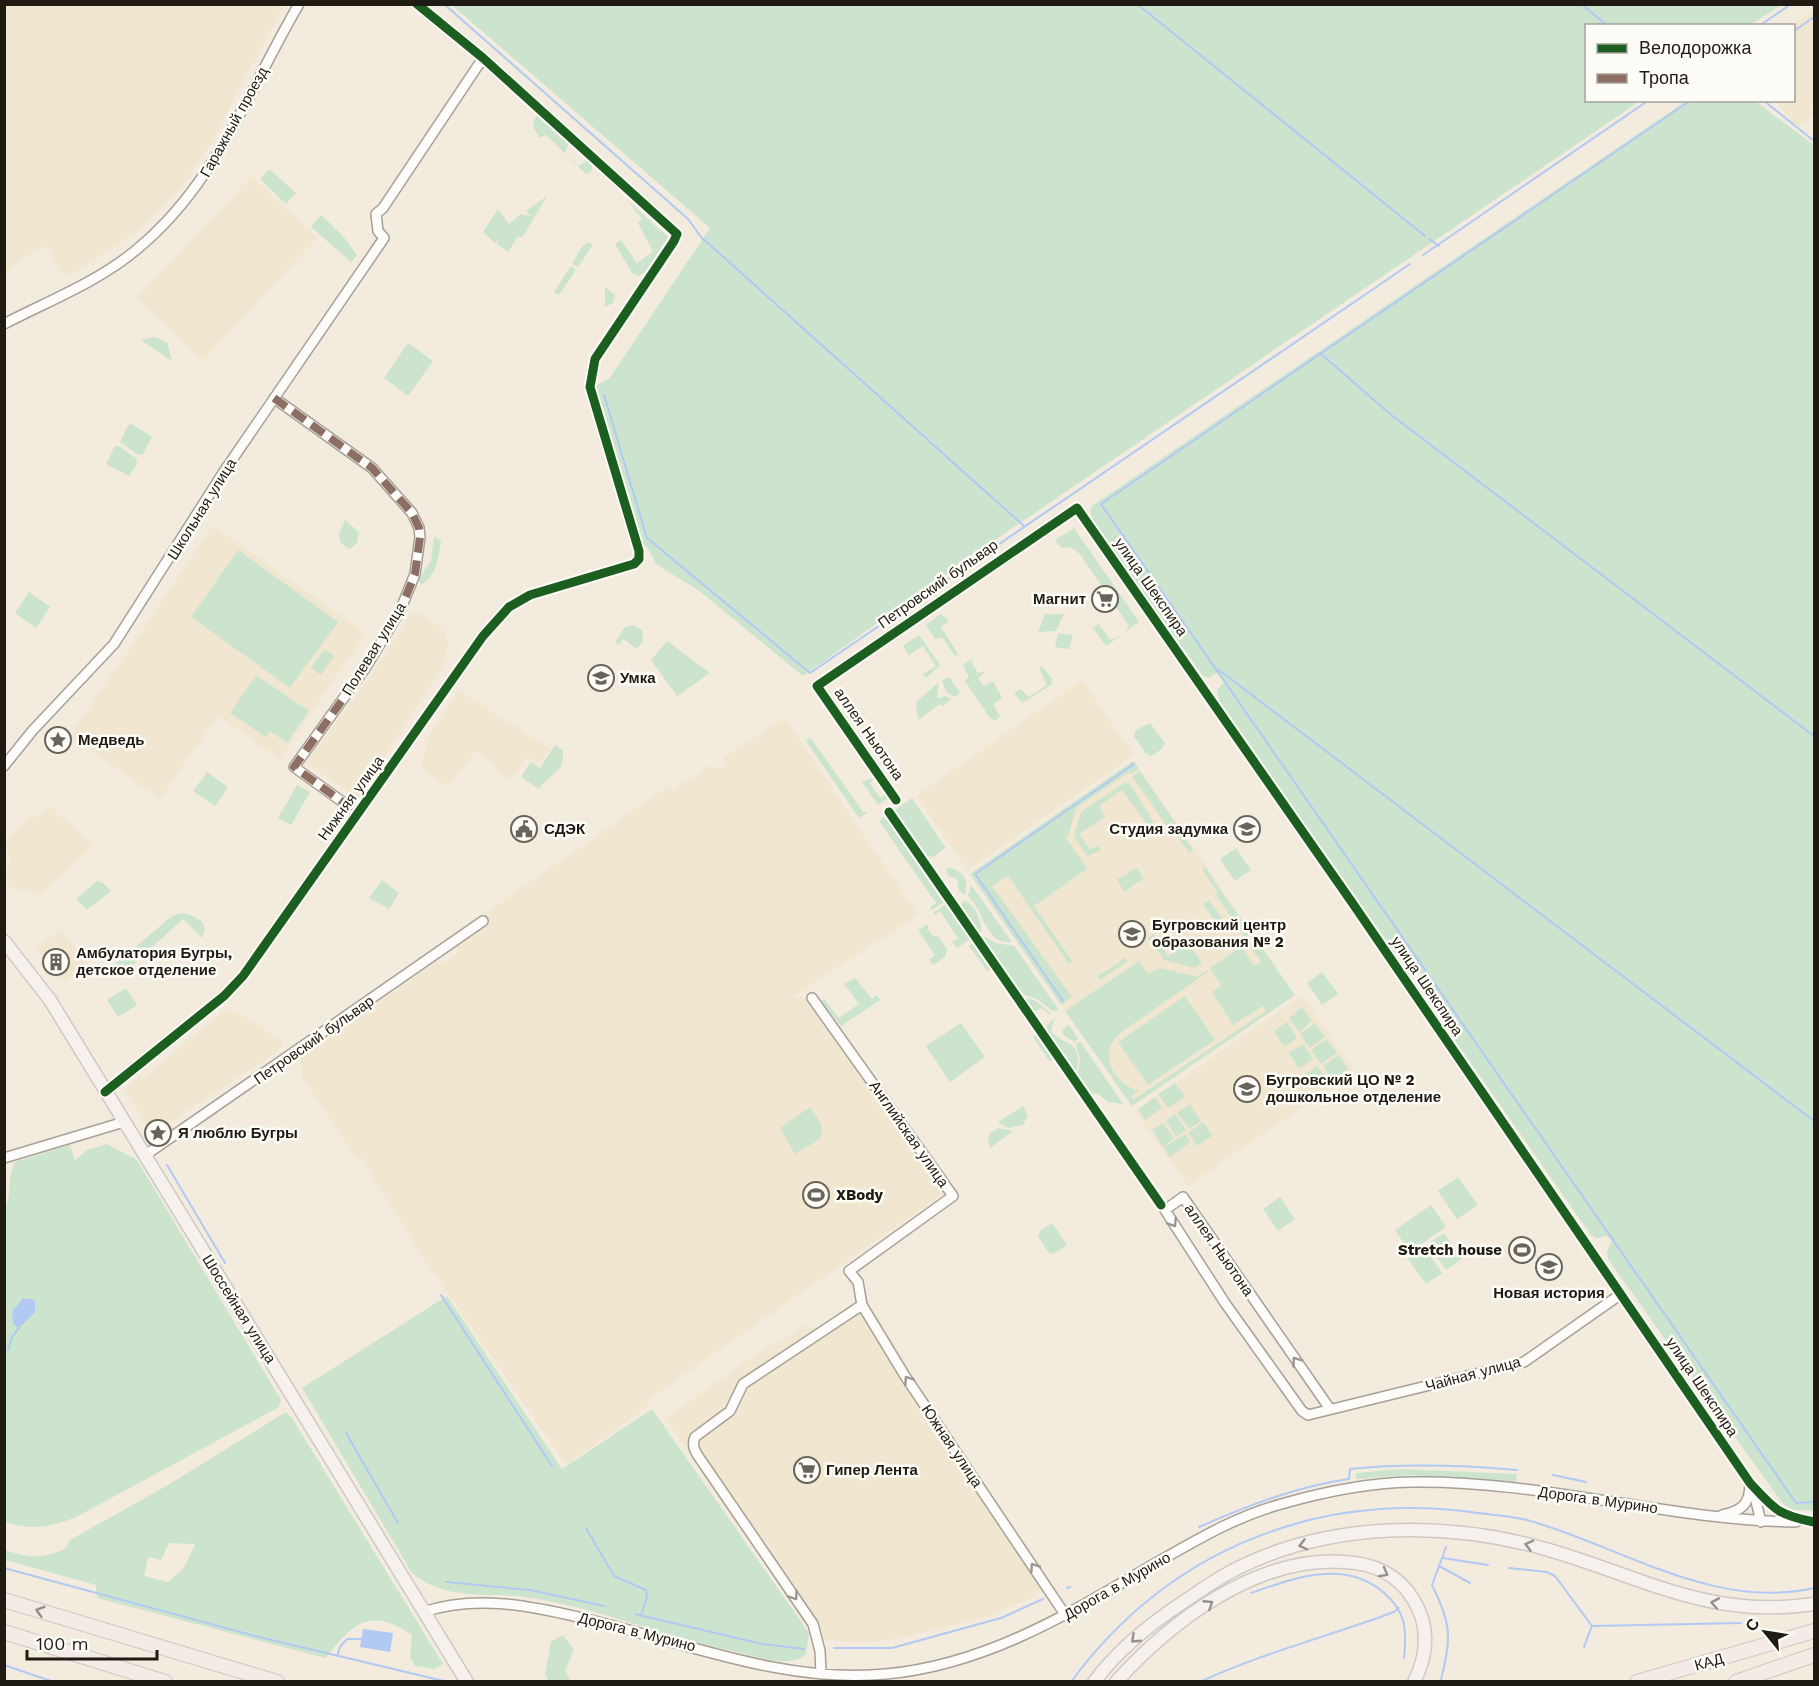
<svg xmlns="http://www.w3.org/2000/svg" width="1819" height="1686" viewBox="0 0 1819 1686" font-family="'Work Sans',sans-serif">
	<style>
		.built { fill: #f1e6cf }
		.green { fill: #cce4ce; fill-rule: evenodd }
		.water { fill: #b1c9f3 }
		.lines { fill: none; stroke-linecap: round; stroke-linejoin: round }
		.stream { stroke: #b1c9f3; stroke-width: 2 }
		.minor-casing { stroke: #a6a096; stroke-width: 12 }
		.major-casing { stroke: #cdcac4; stroke-width: 15 }
		.highway-casing { stroke: #cdcac4; stroke-width: 16 }
		.minor { stroke: #fdfcfa; stroke-width: 9 }
		.major { stroke: #f7f1ee; stroke-width: 12 }
		.highway { stroke: #f4eae6; stroke-width: 14 }
		.quiet { stroke: #8d6e63; stroke-width: 8; stroke-dasharray: 15 8; stroke-linecap: butt }
		.cycleway-casing { stroke: #fefcf7; stroke-width: 13 }
		.cycleway { stroke: #1b5e20; stroke-width: 9 }
		.oneway { stroke: #999792 }
		.oneway2 { stroke: #96918b }
		.oneway3 { stroke: #948d87 }
		.labels { text-anchor: middle; stroke-width: 5; stroke-linejoin: round; paint-order: stroke }
		.street-label { font-size: 15px; fill: #1f1b12; stroke: #fefcf7 }
		.poi-label { font-size: 15px; font-weight: bold; fill: #1f1b12; stroke: #fefcf7; text-anchor: start }
	</style>
	<rect width="100%" height="100%" fill="#f2ebde"/>
	<path class="built" d="M4,5H284L214,138L183,185L136,233L65,278L47,246L21,259L5,274Z
		M1814,10V104L1811,106L1814,115L1798,126L1790,121L1776,101L1794,100L1792,25Z
		M252,176L317,238L203,361L137,298Z
		M213,526L366,633L280,759L218,716L160,799L70,736Z
		M419,611L445,632L448,642L446,657L441,669L358,798L305,763L374,672L411,612Z
		M1082,680L1134,755L968,870L916,796Z
		M459,690L550,749L539,765L527,757L511,780L495,769L497,766L475,751L449,787L425,771L421,763L427,747L423,744Z
		M785,718L918,915L794,996L796,999L802,995L943,1194L646,1401L649,1406L566,1465L423,1257L361,1158L358,1160L352,1153L301,1075V1057L436,962L444,963L457,954V947L486,926L480,917L669,786L672,791L711,765L720,769L727,763L724,758Z
		M1134,761L1295,995L1132,1106L970,874Z
		M49,806L94,845L39,896L23,887L16,892L5,881V868L10,861L5,842L32,813L38,818Z
		M61,930L88,964L65,982L62,978L59,979L36,948Z
		M1302,995L1354,1071L1188,1186L1135,1111Z
		M224,1010L233,1014L237,1012L284,1042L281,1049L156,1132L150,1131L124,1090L140,1076L144,1078Z
		M864,1295L920,1387L1052,1584L1032,1597L990,1616L896,1639L857,1643L817,1639L665,1418L776,1341L779,1343L807,1324L816,1330Z"/>
	<path class="green" d="M452,5H1781L1750,25L1586,26V100L1640,101L973,555L803,676L698,590L656,564L648,548L644,546L595,386L609,379L710,228Z
		M1686,101H1755L1814,145V1511L1793,1510L1783,1504L1608,1259L1607,1251L1612,1241L1607,1236L1597,1238L1591,1235L1449,1032L1452,1030L1434,998L1436,996L1414,963L1408,966L1391,948L1219,701L1217,690L1225,681L1219,672L1209,678L1202,675L1093,520L1090,511L1092,506Z
		M540,116L569,143L565,153L579,166L586,160L590,161L592,167L591,172L586,174L546,135L540,138L533,127L535,117Z
		M269,169L296,193L286,204L260,179Z
		M547,196L522,238L518,236L508,252L497,244L500,238L495,243L483,232L498,209L509,224L521,214L532,216L526,211Z
		M627,200L668,237L645,272L639,276L632,273L615,244L621,240L637,263L653,252L638,223L642,219Z
		M321,215L343,236L357,255L351,262L311,227Z
		M588,242L593,245L578,267L572,264L581,248Z
		M571,266L576,270L559,295L554,292Z
		M605,287L615,295L613,303L605,307Z
		M154,337L167,342L172,361L141,340Z
		M408,343L433,361L408,396L384,378Z
		M132,424L152,437L143,454L138,455L120,442L128,425Z
		M118,446L136,458L137,463L129,476L106,464L114,447Z
		M345,520L359,532L357,543L350,549L340,543L341,539L338,536Z
		M1074,528L1139,622L1125,632L1129,626L1079,553L1070,547L1061,548L1055,540Z
		M434,537L441,540C439,557 436,577 421,585L418,580L431,561Z
		M238,550L338,622L290,688L191,617Z
		M29,592L50,607L36,628L15,613Z
		M941,614L949,621L941,627L958,654L955,656L942,637L935,639L926,625Z
		M1045,614H1064L1056,631L1038,632Z
		M1099,624L1110,640L1120,636L1106,646L1093,628Z
		M633,625L642,630L643,641L637,649L623,639L619,645L615,642L625,627Z
		M1058,633L1073,635L1069,649L1055,647Z
		M919,635L940,665L926,678L923,674L936,666L923,646L909,655L903,646Z
		M667,641L710,673L677,696L651,660Z
		M324,649L334,656L321,675L311,668Z
		M976,656L971,661L978,673L986,671L978,678L983,686L993,681L1002,698L993,704L1000,716L996,721L990,718L965,681L969,677L963,665Z
		M1042,666L1052,679L1051,685L1022,703L1014,693L1020,689L1029,697L1047,685L1039,668Z
		M256,675L309,711L287,743L270,731L266,737L230,713Z
		M949,677L960,692L955,697L946,692L942,680Z
		M939,682L937,699L945,696L952,699L942,706L940,704L918,720L916,702Z
		M1150,723L1165,743L1162,749L1151,756L1145,753L1134,736L1136,730Z
		M810,737L863,812H868L859,818L806,741Z
		M555,745L563,750C565,774 550,773 539,789L521,777L531,762L540,768Z
		M1133,761L1139,769L1131,774L1129,772L1076,808L1068,837L1063,833L1087,869L1034,906L1073,962L1069,964L1008,876L992,886L1072,997L1061,1005L970,874Z
		M1140,771L1176,824L1169,829L1132,776Z
		M207,772L228,787L215,806L193,791Z
		M875,777L870,783L880,798L885,795L889,797L878,805L862,782Z
		M1124,783L1130,784L1159,831L1163,832L1156,837L1122,790L1099,806L1105,817L1079,834L1090,850L1098,845L1101,850L1087,856L1074,836L1081,812Z
		M297,785L310,792L291,825L278,818Z
		M912,798L946,848L933,857L925,856L894,811Z
		M885,816L944,902L932,910L930,908L936,903L879,821Z
		M1180,829L1193,850L1189,853L1175,833Z
		M1236,848L1251,870L1235,881L1220,859Z
		M1205,867L1250,933L1245,937L1216,895L1218,893L1202,869Z
		M946,868C961,868 970,879 965,895L959,891L957,879L948,876Z
		M1137,868L1144,878L1124,892L1117,879Z
		M382,880L399,893L389,909L369,898Z
		M97,881L103,883L111,891L87,910L76,899Z
		M971,885L1012,942C984,945 985,911 968,896Z
		M965,900C977,909 979,917 982,931L979,934L959,905Z
		M1209,900L1229,928L1223,932L1203,904Z
		M946,904L970,939L957,948L952,942L958,938L940,911L934,915L933,913Z
		M183,913C197,917 210,921 202,938L183,919L123,974L114,965L172,916Z
		M926,925H929L928,929L934,937L938,936L947,949L945,957L933,965L929,960L935,955L918,930Z
		M1154,934L1168,956L1188,943L1202,963L1195,968L1164,960L1148,938Z
		M985,937L996,943L1014,946L1058,1009L1054,1012L1037,999L1020,993L983,939Z
		M1255,938L1295,995L1132,1106L1065,1011L1139,961L1148,974L1160,968L1197,977L1207,970L1208,972L1120,1033C1117,1037 1111,1041 1110,1047C1104,1067 1121,1086 1139,1091L1131,1096L1133,1100L1266,1011L1263,1006L1233,1025L1212,992L1221,985L1210,968L1239,948L1244,949L1254,966L1261,961L1250,947Z
		M973,943L991,969L987,971L969,946Z
		M1125,958L1128,961L1100,980L1098,976Z
		M1322,972L1338,994L1322,1005L1307,983Z
		M855,978L872,999L877,995L880,1000L841,1026L821,1001L824,999L839,1018L859,1004L844,984Z
		M126,988L137,1005L118,1017L107,1000Z
		M1185,996L1215,1040L1148,1085L1118,1042Z
		M1023,997L1036,1001L1051,1014L1049,1015L1042,1008L1034,1012Z
		M1302,1007L1312,1021L1299,1032L1289,1018Z
		M1055,1018L1051,1031C1064,1047 1084,1039 1076,1073L1047,1032V1025Z
		M1287,1022L1297,1038L1284,1047L1274,1031Z
		M961,1023L985,1057L950,1082L926,1046Z
		M1315,1023L1325,1037L1310,1048L1300,1034Z
		M1069,1025L1078,1038L1075,1042L1063,1035L1062,1030Z
		M1037,1034L1054,1059L1050,1062L1033,1037Z
		M1327,1039L1337,1053L1321,1064L1311,1050Z
		M1080,1041L1123,1104L1108,1102L1098,1094L1089,1093L1077,1075L1080,1061L1076,1045Z
		M1303,1044L1313,1059L1299,1069L1289,1053Z
		M1339,1055L1348,1069L1332,1081L1323,1066Z
		M1317,1066L1327,1078L1312,1087L1304,1075Z
		M1175,1083L1185,1097L1168,1108L1158,1094Z
		M1155,1097L1162,1108L1145,1120L1138,1109Z
		M1190,1104L1201,1121L1189,1129L1177,1113Z
		M1023,1106L1028,1115L1023,1125L1008,1128L998,1122Z
		M810,1107C832,1137 823,1137 795,1154L780,1128Z
		M1175,1114L1186,1130L1176,1137L1166,1121Z
		M1203,1122L1213,1135L1197,1146L1188,1133Z
		M1163,1123L1174,1138L1164,1147L1185,1134L1190,1142L1170,1157L1152,1130Z
		M999,1128L1013,1131L990,1148L988,1139L990,1133Z
		M107,1144L137,1160L281,1400L279,1407L78,1516C53,1527 32,1531 5,1522L4,1209C13,1195 6,1179 15,1162L70,1145L75,1160L87,1150Z
		M1458,1177L1478,1205L1457,1219L1438,1191Z
		M1280,1197L1295,1219L1278,1231L1263,1209Z
		M1431,1205L1446,1227L1410,1252L1395,1230Z
		M1052,1223L1067,1245L1053,1254L1048,1252L1038,1236L1040,1231Z
		M1444,1233L1462,1259L1446,1270L1428,1244Z
		M1424,1247L1442,1273L1426,1284L1408,1259Z
		M447,1296L562,1469L652,1409L809,1633L806,1654C789,1670 752,1655 732,1651C662,1636 596,1607 525,1597C485,1592 445,1601 412,1573L302,1388Z
		M286,1412L292,1418L443,1664L434,1669L415,1666L410,1657L412,1635C371,1607 353,1622 326,1658L97,1598L96,1585L5,1560V1550C30,1558 40,1559 65,1549L70,1540L168,1485ZM169,1543L195,1544L184,1568L168,1582L144,1576L148,1557L161,1560Z
		M1399,1469L1517,1474L1516,1482L1408,1475L1356,1479V1473Z
		M563,1635L574,1649L565,1671L571,1681H549L545,1675L551,1642Z"/>
	<path class="water" d="M23,1298L35,1300V1312L19,1328L14,1325L12,1312Z
		M363,1629L393,1633L390,1652L360,1647Z"/>
	<g class="lines">
		<path class="stream" d="M444,4L688,219L701,237L1024,526
			M1137,4L1425,236
			M1581,4L1608,26
			M1759,26L1791,4
			M1794,31L1814,17
			M1691,100L1101,504L1796,1503L1814,1502
			M1763,100L1814,141
			M1429,239L1439,246
			M1423,255L1649,100
			M1320,353L1390,414L1814,736
			M604,395L647,538L810,673L1410,264
			M1219,670L1814,1121
			M1063,1001L975,874L1134,764
			M167,1165L225,1263
			M441,1295L552,1466
			M8,1350L12,1337L19,1328
			M346,1433L398,1523
			M1553,1475L1586,1482
			M1199,1527C1247,1506 1298,1486 1349,1479L1350,1469C1407,1463 1460,1465 1517,1470
			M586,1528L614,1576L646,1590L647,1597L641,1616
			M1443,1558L1488,1565
			M1439,1566L1470,1583
			M4,1568L259,1637L448,1682
			M1509,1568L1547,1572L1555,1576L1592,1626L1584,1647
			M446,1582L530,1590L604,1606
			M1067,1588L1070,1587
			M1251,1593C1294,1578 1344,1559 1383,1592C1406,1611 1407,1629 1404,1658
			M635,1614L762,1644L804,1649
			M1592,1626L1741,1623
			M834,1648H892L1001,1618L1043,1599
			M337,1656L340,1647L347,1639H362
			M4,1665L54,1682
			M1441,1679C1452,1638 1451,1623 1432,1585L1446,1547
			M1071,1682C1168,1550 1317,1490 1478,1513C1494,1515 1511,1516 1527,1520C1621,1546 1713,1611 1814,1588
			M1200,1682C1262,1653 1330,1636 1394,1612L1399,1608"/>
		<defs>
			<path id="minor" d="M4,324C48,301 98,282 136,250C216,185 248,91 299,4
				M274,398L372,468L412,513L419,528L420,537L415,574L400,611L366,667L294,767L358,813
				M4,766L33,730L114,644L223,473L384,238L378,231L376,214L383,208L483,58
				M896,800L817,686L1077,508L1351,901L1750,1483C1775,1510 1778,1515 1814,1522
				M812,998L953,1196L849,1271L858,1282L862,1305L905,1376L1066,1616
				M105,1092L224,996L243,976L483,636L509,607L530,595L634,564L639,559V551L590,387L595,359L674,241L677,234L483,58L417,4
				M144,1156L483,921
				M4,1158L124,1122
				M1330,1409L1183,1197L1165,1210L1225,1303L1302,1411L1308,1415L1524,1362L1621,1294
				M1753,1489L1761,1522
				M1722,1515C1742,1511 1750,1504 1750,1483
				M423,1612C475,1595 526,1605 578,1617C679,1640 781,1684 886,1674C984,1665 1067,1615 1149,1567C1193,1542 1235,1516 1285,1503C1327,1491 1368,1483 1412,1482C1541,1480 1667,1520 1796,1522
				M821,1674L820,1651L813,1624L705,1466C699,1457 690,1448 695,1437L730,1411L743,1384L862,1305"/>
			<path id="major" d="M4,941L50,1000L467,1682
				M1094,1682C1117,1651 1150,1624 1182,1603C1201,1590 1219,1577 1240,1567C1332,1522 1444,1521 1542,1548C1639,1575 1708,1620 1814,1604
				M1116,1682C1172,1620 1257,1556 1344,1562C1372,1563 1398,1574 1413,1599C1430,1626 1428,1654 1414,1682"/>
			<path id="highway" d="M4,1600L277,1682
				M4,1632L165,1682
				M1637,1682L1814,1631
				M1736,1682L1814,1655"/>
		</defs>
		<use href="#minor" class="minor-casing"/>
		<use href="#major" class="major-casing"/>
		<use href="#highway" class="highway-casing"/>
		<use href="#minor" class="minor"/>
		<use href="#major" class="major"/>
		<use href="#highway" class="highway"/>
		<path class="quiet" d="M274,398L372,468L412,513L419,528L420,537L415,574L400,611L366,667L294,767L358,813L360,810"/>
		<defs>
			<path id="cycleway" d="M896,800L817,686L1077,508L1351,901L1750,1483C1775,1510 1778,1515 1814,1522
				M889,812L1161,1205
				M105,1092L224,996L243,976L483,636L509,607L530,595L634,564L639,559V551L590,387L595,359L674,241L677,234L483,58L417,4"/>
		</defs>
		<use href="#cycleway" class="cycleway-casing"/>
		<use href="#cycleway" class="cycleway"/>
	</g>
	<defs><path id="oneway-chevron" d="M-2-3.5L2.5 0L-2 3.5" fill="none" stroke-width="1.6" stroke-linecap="round" stroke-linejoin="round" transform="scale(1.5)"/></defs>
	<g class="oneway">
		<use href="#oneway-chevron" transform="translate(1173 1223) rotate(57)"/>
		<use href="#oneway-chevron" transform="translate(1296 1361) rotate(-125)"/>
		<use href="#oneway-chevron" transform="translate(908 1380) rotate(-124)"/>
		<use href="#oneway-chevron" transform="translate(1034 1567) rotate(-124)"/>
		<use href="#oneway-chevron" transform="translate(794 1596) rotate(56)"/>
	</g>
	<g class="oneway2">
		<use href="#oneway-chevron" transform="translate(1303 1545) rotate(166)"/>
		<use href="#oneway-chevron" transform="translate(1529 1545) rotate(-165)"/>
		<use href="#oneway-chevron" transform="translate(1384 1573) rotate(29)"/>
		<use href="#oneway-chevron" transform="translate(1715 1603) rotate(-170)"/>
		<use href="#oneway-chevron" transform="translate(1209 1604) rotate(-33)"/>
		<use href="#oneway-chevron" transform="translate(1135 1639) rotate(137)"/>
	</g>
	<use class="oneway3" href="#oneway-chevron" transform="translate(40 1611) rotate(-164)"/>
	<defs>
		<symbol id="supermarket-ring" viewBox="-11 -11 22 22"><circle r="9.5" fill="#fefcf7" stroke="#696459" stroke-width="1.5"/><path d="M-6-5.5h2.5l.6 2H6L4.5 2H-2.5L-4.4-4H-6ZM-1.5 3.2a1.3 1.3 0 1 0 .1 0ZM3 3.2a1.3 1.3 0 1 0 .1 0Z" fill="#696459"/></symbol>
		<symbol id="school-ring" viewBox="-11 -11 22 22"><circle r="9.5" fill="#fefcf7" stroke="#696459" stroke-width="1.5"/><path d="M0-5L7-2L0 1L-7-2ZM-4 1L0 2.5L4 1V4Q0 6-4 4Z" fill="#696459"/></symbol>
		<symbol id="sight-ring" viewBox="-11 -11 22 22"><circle r="9.5" fill="#fefcf7" stroke="#696459" stroke-width="1.5"/><path d="M0-6L1.8-2.2L6-1.7L2.9 1.2L3.7 5.4L0 3.3L-3.7 5.4L-2.9 1.2L-6-1.7L-1.8-2.2Z" fill="#696459"/></symbol>
		<symbol id="civic-ring" viewBox="-11 -11 22 22"><circle r="9.5" fill="#fefcf7" stroke="#696459" stroke-width="1.5"/><path d="M-.6-6.5H3V-4.5H.6V-3L4-1V1h2V6H-6V1h2V-1L-.6-3ZM-1.2 2.5V6h2.4V2.5Z" fill="#696459"/></symbol>
		<symbol id="building-ring" viewBox="-11 -11 22 22"><circle r="9.5" fill="#fefcf7" stroke="#696459" stroke-width="1.5"/><path d="M-4-6H4V6H1V3H-1V6H-4ZM-2.5-4.3h1.7v1.8h-1.7ZM.8-4.3h1.7v1.8H.8ZM-2.5-1h1.7V.8h-1.7ZM.8-1h1.7V.8H.8Z" fill="#696459"/></symbol>
		<symbol id="stadium-ring" viewBox="-11 -11 22 22"><circle r="9.5" fill="#fefcf7" stroke="#696459" stroke-width="1.5"/><path d="M0-5a6.5 5 0 1 0 0 10a6.5 5 0 1 0 0-10ZM-3.5-1.8h7v3.6h-7Z" fill="#696459"/></symbol>
	</defs>
	<g fill-rule="evenodd">
		<use href="#supermarket-ring" x="1090" y="584" width="30" height="30"/>
		<use href="#school-ring" x="586" y="663" width="30" height="30"/>
		<use href="#sight-ring" x="43" y="725" width="30" height="30"/>
		<use href="#civic-ring" x="509" y="814" width="30" height="30"/>
		<use href="#school-ring" x="1232" y="814" width="30" height="30"/>
		<use href="#school-ring" x="1117" y="919" width="30" height="30"/>
		<use href="#building-ring" x="41" y="947" width="30" height="30"/>
		<use href="#school-ring" x="1232" y="1074" width="30" height="30"/>
		<use href="#sight-ring" x="143" y="1118" width="30" height="30"/>
		<use href="#stadium-ring" x="801" y="1180" width="30" height="30"/>
		<use href="#stadium-ring" x="1507" y="1235" width="30" height="30"/>
		<use href="#school-ring" x="1534" y="1252" width="30" height="30"/>
		<use href="#supermarket-ring" x="792" y="1455" width="30" height="30"/>
	</g>
	<g class="labels">
		<g class="street-label">
			<text transform="translate(234 122) rotate(-61)" y="5">Гаражный проезд</text>
			<text transform="translate(202 509) rotate(-58)" y="5">Школьная улица</text>
			<text transform="translate(938 584) rotate(-35)" y="5">Петровский бульвар</text>
			<text transform="translate(1151 587) rotate(55)" y="5">улица Шекспира</text>
			<text transform="translate(374 649) rotate(-58)" y="5">Полевая улица</text>
			<text transform="translate(869 734) rotate(55)" y="5">аллея Ньютона</text>
			<text transform="translate(351 798) rotate(-54)" y="5">Нижняя улица</text>
			<text transform="translate(1427 986) rotate(56)" y="5">улица Шекспира</text>
			<text transform="translate(314 1040) rotate(-35)" y="5">Петровский бульвар</text>
			<text transform="translate(909 1134) rotate(55)" y="5">Английская улица</text>
			<text transform="translate(1219 1250) rotate(55)" y="5">аллея Ньютона</text>
			<text transform="translate(239 1309) rotate(58)" y="5">Шоссейная улица</text>
			<text transform="translate(1473 1374) rotate(-15)" y="5">Чайная улица</text>
			<text transform="translate(1702 1387) rotate(56)" y="5">улица Шекспира</text>
			<text transform="translate(952 1446) rotate(56)" y="5">Южная улица</text>
			<text transform="translate(1598 1500) rotate(8)" y="5">Дорога в Мурино</text>
			<text transform="translate(1117 1586) rotate(-30)" y="5">Дорога в Мурино</text>
			<text transform="translate(637 1632) rotate(14)" y="5">Дорога в Мурино</text>
			<text transform="translate(1709 1662) rotate(-16)" y="5">КАД</text>
		</g>
		<g class="poi-label">
			<text x="1086" y="604" text-anchor="end">Магнит</text>
			<text x="620" y="683">Умка</text>
			<text x="78" y="745">Медведь</text>
			<text x="544" y="834">СДЭК</text>
			<text x="1228" y="834" text-anchor="end">Студия задумка</text>
			<text x="1152" y="930">Бугровский центр<tspan x="1152" dy="17">образования № 2</tspan></text>
			<text x="76" y="958">Амбулатория Бугры,<tspan x="76" dy="17">детское отделение</tspan></text>
			<text x="1266" y="1085">Бугровский ЦО № 2<tspan x="1266" dy="17">дошкольное отделение</tspan></text>
			<text x="178" y="1138">Я люблю Бугры</text>
			<text x="836" y="1200">XBody</text>
			<text x="1502" y="1255" text-anchor="end">Stretch house</text>
			<text x="1549" y="1298" text-anchor="middle">Новая история</text>
			<text x="826" y="1475">Гипер Лента</text>
		</g>
	</g>
	<rect width="1819" height="1686" fill="none" stroke="#1f1b12" stroke-width="12"/>
	<rect x="1585" y="24" width="210" height="78" fill="#fefcf7" stroke="#a5a29b" stroke-width="1.5"/>
	<rect x="1597" y="44" width="30" height="9" fill="#1b5e20" stroke="#a5a29b" stroke-width="1.5"/>
	<text x="1639" y="54" font-size="18" fill="#1f1b12">Велодорожка</text>
	<rect x="1597" y="74" width="30" height="9" fill="#8d6e63" stroke="#a5a29b" stroke-width="1.5"/>
	<text x="1639" y="84" font-size="18" fill="#1f1b12">Тропа</text>
	<g transform="translate(1765 1632) rotate(300)" stroke="#fefcf7" stroke-width="4.5" paint-order="stroke">
	<path d="M0-4.5L10 22L0 15L-10 22Z" fill="#1f1b12"/>
	<text y="-9" font-size="16" font-weight="bold" text-anchor="middle" fill="#1f1b12">С</text>
	</g>
	<path d="M27 1650v9h130v-9" fill="none" stroke="#1f1b12" stroke-width="3"/>
	<text x="36" y="1650" font-size="18" fill="#1f1b12" stroke="#fefcf7" stroke-width="4.5" paint-order="stroke">100 m</text>
</svg>
